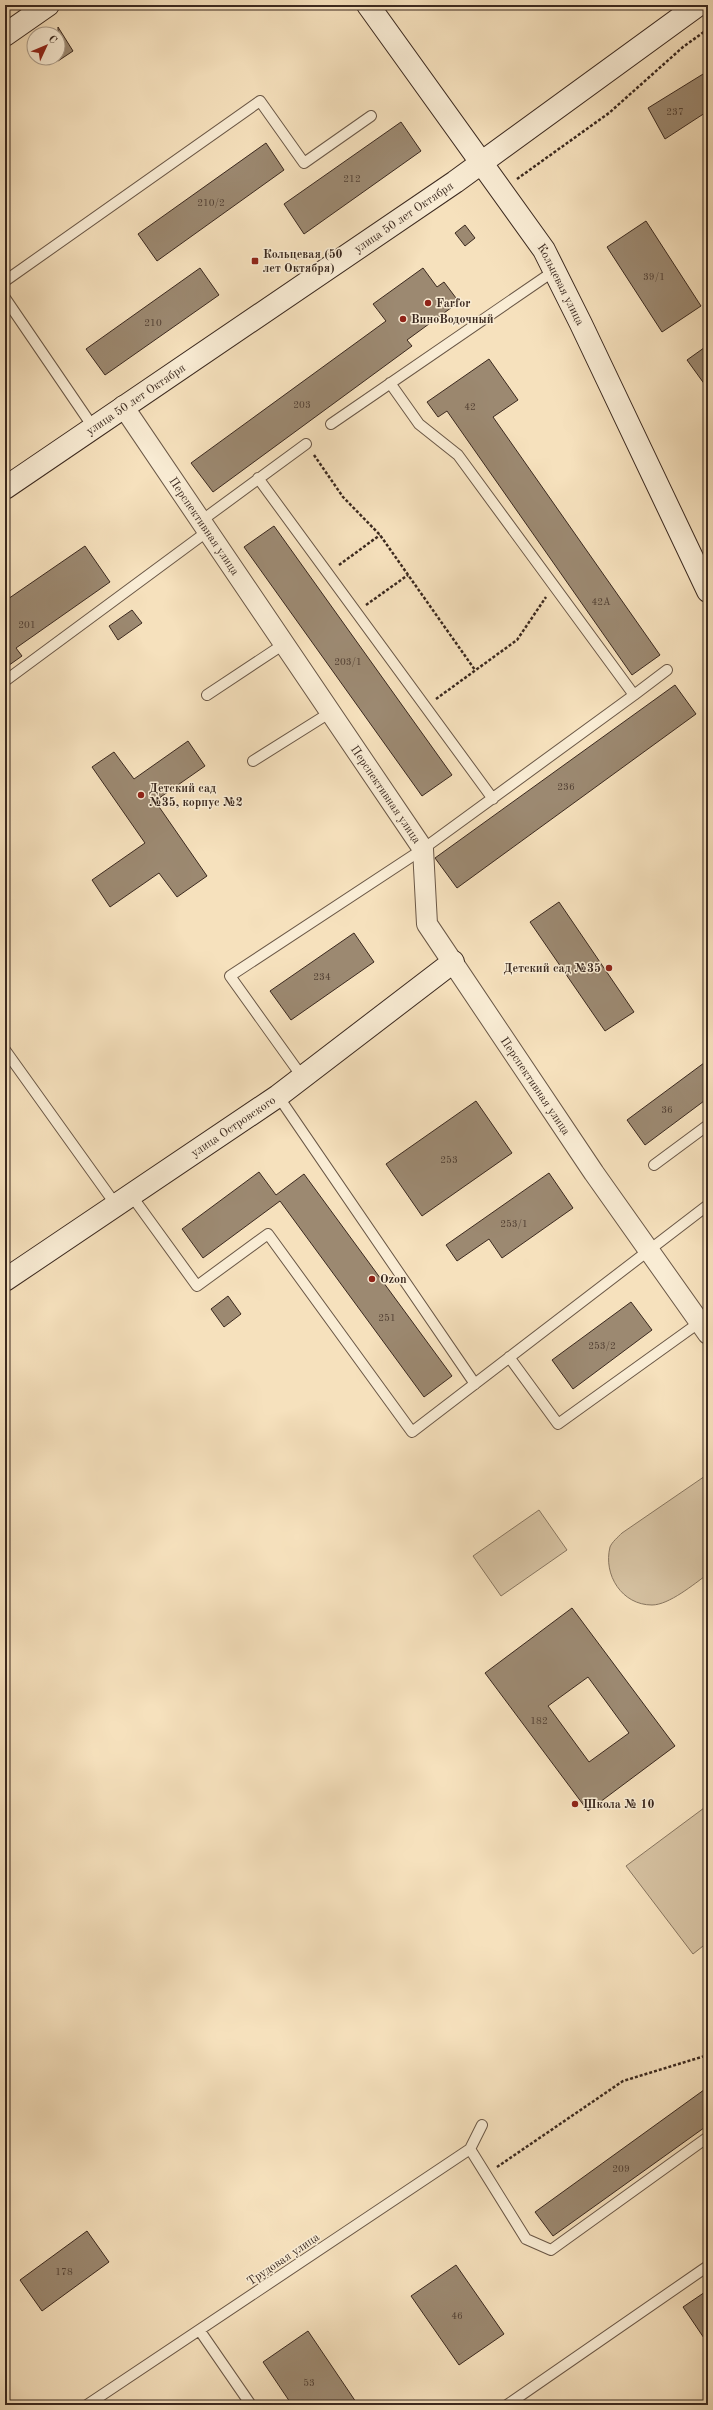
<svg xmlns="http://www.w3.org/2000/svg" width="713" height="2410" viewBox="0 0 713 2410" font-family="'Old Standard TT',serif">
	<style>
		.green { fill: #d6c2a2; stroke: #887660 }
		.building { fill: #9c8971; stroke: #3b291f; fill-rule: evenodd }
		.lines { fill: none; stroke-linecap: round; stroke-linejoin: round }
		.lane-casing { stroke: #6a5746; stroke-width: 12 }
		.street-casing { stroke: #6a5746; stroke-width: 22 }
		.secondary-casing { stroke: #3b291f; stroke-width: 24 }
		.path { stroke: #3b291f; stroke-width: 2.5; stroke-dasharray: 3 2; stroke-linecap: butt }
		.lane { stroke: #f9ecd4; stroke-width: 10 }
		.street { stroke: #f9ecd4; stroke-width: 20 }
		.secondary { stroke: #f9ecd4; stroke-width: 22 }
		.poi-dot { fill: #8f2418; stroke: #f9ecd4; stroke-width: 1.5 }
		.labels { text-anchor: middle; stroke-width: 3; stroke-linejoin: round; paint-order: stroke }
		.number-label { font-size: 10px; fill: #534134 }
		.street-label { font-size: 12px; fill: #3b291f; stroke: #f9ecd4 }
		.poi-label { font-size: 12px; font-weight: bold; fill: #3b291f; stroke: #f9ecd4; text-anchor: start }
	</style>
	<rect width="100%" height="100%" fill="#f6e1bd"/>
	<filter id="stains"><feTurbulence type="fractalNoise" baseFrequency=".005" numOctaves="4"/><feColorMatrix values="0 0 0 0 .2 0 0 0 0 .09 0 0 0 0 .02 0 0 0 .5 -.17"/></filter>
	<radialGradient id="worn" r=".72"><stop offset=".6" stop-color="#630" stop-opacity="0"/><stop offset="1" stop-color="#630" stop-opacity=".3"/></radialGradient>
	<path class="green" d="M708,1474V1574C694,1584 669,1605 652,1605C622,1605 603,1575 610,1547C612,1542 618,1537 622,1533Z
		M539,1510L567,1550L501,1596L473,1556Z
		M708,1805V1942L693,1954L626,1866Z"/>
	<path class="building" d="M58,27L73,51L58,61Z
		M708,71V111L665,139L648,108Z
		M401,122L421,151L304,234L284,204Z
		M266,143L284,170L157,261L138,234Z
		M646,221L701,306L662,332L607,247Z
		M465,225L475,238L465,246L455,233Z
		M200,268L219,295L105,375L86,349Z
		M423,268L437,287L444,282L459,302L407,340L412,346L213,492L191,463L386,321L373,304Z
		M708,345V389L687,360Z
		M489,359L518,400L493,417L660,655L632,675L447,411L438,417L427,402Z
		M274,526L452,775L422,796L244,547Z
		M85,546L110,582L16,648L22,656L5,668V601Z
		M132,610L142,623L118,640L109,626Z
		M675,685L696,714L457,888L435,858Z
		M188,741L205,766L155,801L207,876L177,897L159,873L110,907L92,880L145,843L92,767L114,752L134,779Z
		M559,902L634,1012L605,1031L530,922Z
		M354,933L374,962L291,1020L270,991Z
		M708,1060V1098L645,1145L627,1120Z
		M476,1101L512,1153L422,1216L386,1164Z
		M259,1172L276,1195L304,1174L452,1376L424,1397L280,1201L203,1258L182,1229Z
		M549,1173L573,1208L502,1258L489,1239L457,1261L446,1245Z
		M228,1296L241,1314L224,1327L211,1309Z
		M631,1302L652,1330L573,1389L552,1360Z
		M572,1608L675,1746L588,1811L485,1673ZM588,1677L629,1733L589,1762L548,1706Z
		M708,2087V2125L553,2236L535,2212Z
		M87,2231L109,2262L42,2311L20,2280Z
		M456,2265L504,2334L459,2365L411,2296Z
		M708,2290V2344L683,2307Z
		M308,2331L358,2405H292L263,2362Z"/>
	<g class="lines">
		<defs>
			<path id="lane" d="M5,281L260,101L304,163L371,116
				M5,298L93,427
				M331,424L554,271
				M258,478L493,799
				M201,521L306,444
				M5,681L208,531
				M207,695L284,644
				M634,695L667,670
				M253,761L331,712
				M5,1050L116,1205
				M303,1078L230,976L423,849L634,695L458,455L419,424L390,383
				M278,1096L475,1384
				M654,1165L708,1125
				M131,1195L197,1286L268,1234L412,1432L708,1205
				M509,1357L558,1424L700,1322
				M470,2149L526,2239L551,2250L708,2137
				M200,2331L251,2405
				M87,2405L470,2149L482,2125
				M507,2405L708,2266"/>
			<g id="street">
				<path id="s1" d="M123,406L423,849L427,924L594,1173L708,1334"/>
			</g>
			<g id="secondary">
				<path id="s2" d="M368,5L544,250L581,324L708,591"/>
				<path d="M5,35L48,5"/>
				<path id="s3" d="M5,488L455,182L698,5"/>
				<path id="s4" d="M5,1280L278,1096L453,962"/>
			</g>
		</defs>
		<use href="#lane" class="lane-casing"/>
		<use href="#street" class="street-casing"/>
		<use href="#secondary" class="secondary-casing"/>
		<path class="path" d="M517,179L609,113L683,47L708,29
			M314,455L343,497L380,535L475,670
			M339,565L380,535
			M366,605L408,575
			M436,699L517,640L546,597
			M497,2167L623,2081L708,2055"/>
		<use href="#lane" class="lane"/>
		<use href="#street" class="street"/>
		<use href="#secondary" class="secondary"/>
	</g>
	<g class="poi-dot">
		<rect x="251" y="257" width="8" height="8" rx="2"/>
		<circle cx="428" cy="303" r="4"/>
		<circle cx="403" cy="319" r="4"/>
		<circle cx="141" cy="795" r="4"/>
		<circle cx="609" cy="968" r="4"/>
		<circle cx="372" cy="1279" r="4"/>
		<circle cx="575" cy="1804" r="4"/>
	</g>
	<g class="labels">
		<g class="number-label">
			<text x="675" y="115">237</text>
			<text x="352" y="182">212</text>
			<text x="211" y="206">210/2</text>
			<text x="654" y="280">39/1</text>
			<text x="153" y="326">210</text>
			<text x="302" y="408">203</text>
			<text x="470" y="410">42</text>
			<text x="601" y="605">42А</text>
			<text x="27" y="628">201</text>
			<text x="348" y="665">203/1</text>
			<text x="566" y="790">236</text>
			<text x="322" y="980">234</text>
			<text x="667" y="1113">36</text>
			<text x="449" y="1163">253</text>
			<text x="514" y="1227">253/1</text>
			<text x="387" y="1321">251</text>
			<text x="602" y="1349">253/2</text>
			<text x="539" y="1724">182</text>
			<text x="621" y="2172">209</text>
			<text x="64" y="2275">178</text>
			<text x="457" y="2319">46</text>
			<text x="309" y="2386">53</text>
		</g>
		<g class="street-label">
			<text dy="4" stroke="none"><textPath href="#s3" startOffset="482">улица 50 лет Октября</textPath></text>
			<text dy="4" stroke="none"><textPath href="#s2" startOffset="340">Кольцевая улица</textPath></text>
			<text dy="4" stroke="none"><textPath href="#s3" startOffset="158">улица 50 лет Октября</textPath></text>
			<text dy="4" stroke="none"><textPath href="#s1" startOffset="145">Перспективная улица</textPath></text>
			<text dy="4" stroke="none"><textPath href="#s1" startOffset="469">Перспективная улица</textPath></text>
			<text dy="4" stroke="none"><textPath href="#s1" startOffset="805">Перспективная улица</textPath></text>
			<text dy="4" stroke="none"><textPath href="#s4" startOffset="275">улица Островского</textPath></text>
			<text transform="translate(283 2259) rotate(-34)" y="4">Трудовая улица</text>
		</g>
		<g class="poi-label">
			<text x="263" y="258">Кольцевая (50<tspan x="263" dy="14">лет Октября)</tspan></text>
			<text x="436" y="307">Farfor</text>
			<text x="411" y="323">ВиноВодочный</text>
			<text x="149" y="792">Детский сад<tspan x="149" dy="14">№35, корпус №2</tspan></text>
			<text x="601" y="972" text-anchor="end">Детский сад №35</text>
			<text x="380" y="1283">Ozon</text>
			<text x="583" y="1808">Школа № 10</text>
		</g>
	</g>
	<rect width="713" height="2410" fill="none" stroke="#f6e1bd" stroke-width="20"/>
	<rect x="6" y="6" width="701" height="2398" fill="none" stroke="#3b291f" stroke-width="2"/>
	<rect x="10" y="10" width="693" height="2390" fill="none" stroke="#3b291f"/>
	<g transform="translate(46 46) rotate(46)"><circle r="19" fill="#f9ecd4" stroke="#ad9e8c"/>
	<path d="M0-3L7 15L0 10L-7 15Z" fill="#8f2418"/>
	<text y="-6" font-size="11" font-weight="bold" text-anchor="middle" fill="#3b291f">С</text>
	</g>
	<rect width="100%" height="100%" filter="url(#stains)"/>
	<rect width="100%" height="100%" fill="url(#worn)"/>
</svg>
